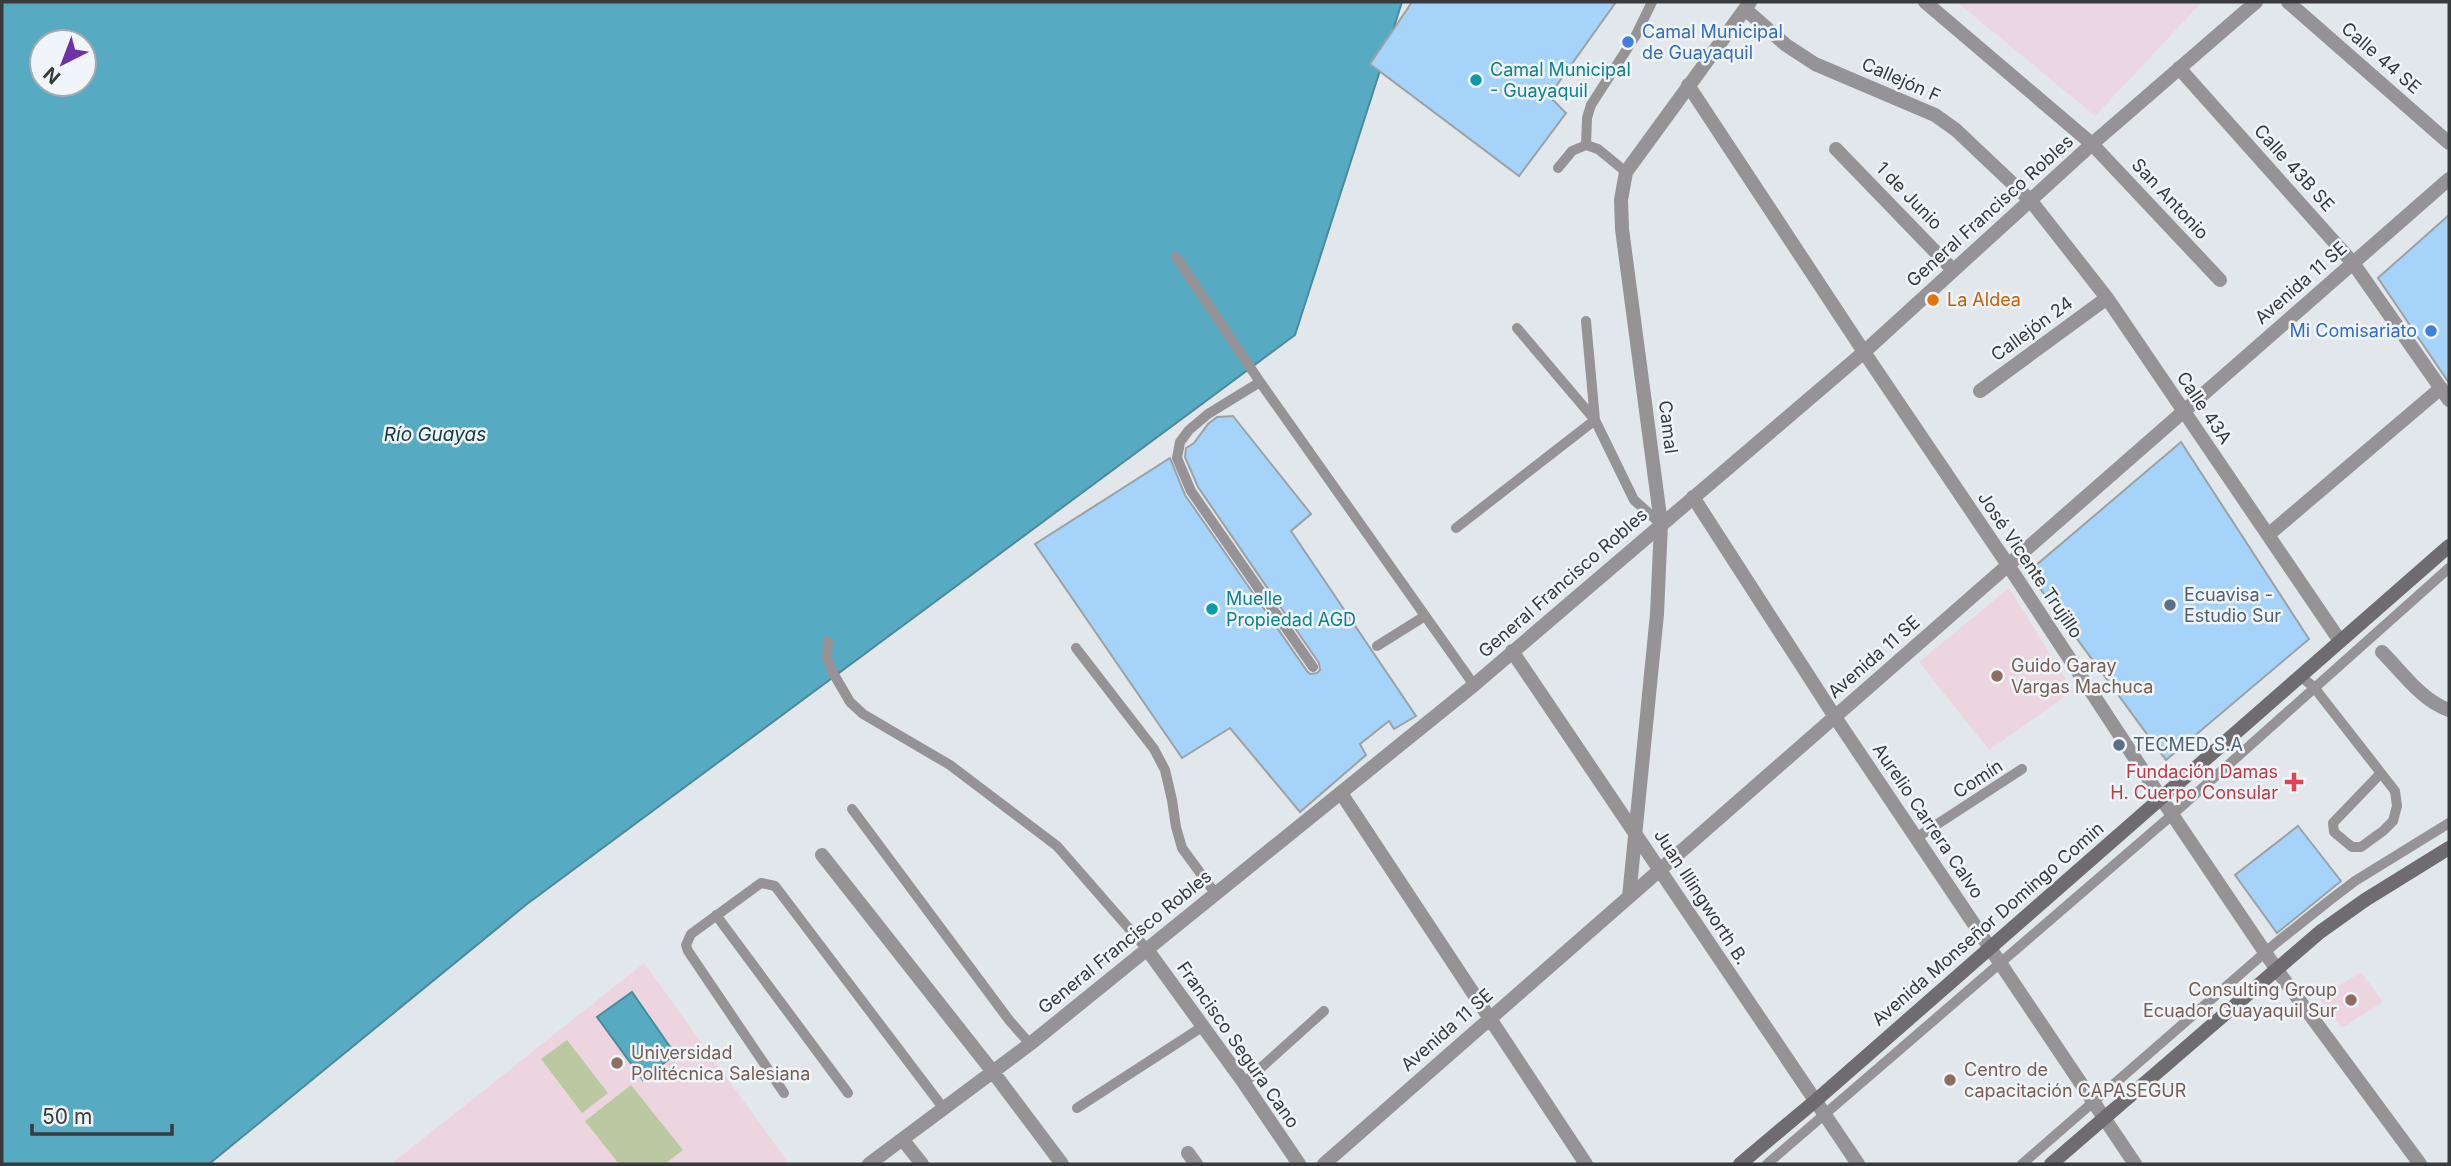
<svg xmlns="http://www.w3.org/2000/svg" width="2451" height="1166" viewBox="0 0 2451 1166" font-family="Inter,sans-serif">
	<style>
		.commercial { fill: #ebd6e3 }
		.education { fill: #edd5e0 }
		.green { fill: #bbc9a2 }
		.water { fill: #56abc3; stroke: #4d899a; stroke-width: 2; fill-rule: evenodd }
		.building { fill: #a5d3f9; stroke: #9ca1a5; stroke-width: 2 }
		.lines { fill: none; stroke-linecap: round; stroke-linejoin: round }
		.service { stroke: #959396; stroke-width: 10 }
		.pedestrian { stroke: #959396; stroke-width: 14 }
		.minor { stroke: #959396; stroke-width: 14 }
		.secondary { stroke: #6e6c6f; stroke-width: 14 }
		.shop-dot { fill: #3f7fe0; stroke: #eff5f9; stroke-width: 2.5 }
		.culture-dot { fill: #0f9aa8; stroke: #eff5f9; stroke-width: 2.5 }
		.food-dot { fill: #e8710a; stroke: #eff5f9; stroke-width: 2.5 }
		.service-dot { fill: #5c6f8a; stroke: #eff5f9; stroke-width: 2.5 }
		.education-dot { fill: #8d6e63; stroke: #eff5f9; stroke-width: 2.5 }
		.health-dot { fill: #e0444e; stroke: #eff5f9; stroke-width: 2.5 }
		.labels { text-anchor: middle; stroke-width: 5; stroke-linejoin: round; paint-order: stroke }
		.shop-label { font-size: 18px; fill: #366cbe; stroke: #eff5f9; text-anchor: start }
		.street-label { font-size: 18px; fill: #383a3c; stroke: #eff5f9 }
		.culture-label { font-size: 18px; fill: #0d838f; stroke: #eff5f9; text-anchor: start }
		.food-label { font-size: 18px; fill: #c56008; stroke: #eff5f9; text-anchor: start }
		.service-label { font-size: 18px; fill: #4e5e75; stroke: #eff5f9; text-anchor: start }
		.education-label { font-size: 18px; fill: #785e54; stroke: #eff5f9; text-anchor: start }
		.health-label { font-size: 18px; fill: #be3a42; stroke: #eff5f9; text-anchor: end }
		.water-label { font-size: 19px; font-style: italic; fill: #113943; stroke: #eff5f9 }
	</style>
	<rect width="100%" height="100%" fill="#e2e7ec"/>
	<path class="commercial" d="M1957,2H2202L2095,116Z"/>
	<path class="education" d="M2009,588L2073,691L1989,750L1919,662Z
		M644,963L789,1164H391Z
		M2361,972L2383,1002L2342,1028L2319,998Z"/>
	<path class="green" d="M567,1040L608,1093L582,1113L541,1059Z
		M631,1085L683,1150L665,1164H619L585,1121Z"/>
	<path class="water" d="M2,2H1402L1295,335L527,904L209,1164H2ZM42,42H84V84H42Z
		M632,992L675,1054L643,1080L597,1017Z"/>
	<path class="building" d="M1412,2H1616L1549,96L1566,113L1519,176L1370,64Z
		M2449,215V383L2378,278Z
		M1233,416L1311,514L1291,531L1416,716L1394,729L1389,721L1360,744L1366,755L1300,812L1230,728L1182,758L1035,544L1170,458L1185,495L1307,671L1310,674L1317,673L1320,670L1319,663L1198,487L1185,457L1186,448L1194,443L1208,424L1217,417Z
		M2181,442L2309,639L2166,760L2028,572Z
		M2298,826L2341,881L2277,933L2235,875Z"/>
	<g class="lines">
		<path class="service" d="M1586,145L1587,118L1591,105L1636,35L1652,2
			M1558,168L1572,151L1586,145L1598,149L1626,172
			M1176,257L1260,382L1474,685
			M1517,328L1595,420L1634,500L1661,524
			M1260,382L1208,414L1189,430L1180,442L1177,458L1191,491L1313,667
			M1456,528L1595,420L1586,321
			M828,641L827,658L832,671L850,702L863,714L950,765L1057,846L1146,948
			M1377,646L1425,616
			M1076,648L1154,749L1165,770L1172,800L1176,827L1182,848L1215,893
			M2300,676L2314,687L2320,695L2395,791L2397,806L2393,821L2383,831L2361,847H2352L2334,832L2333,823L2381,773
			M852,809L1009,1020L1030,1044
			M1916,838L2022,769
			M716,915L848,1093
			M1244,1083L1324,1011
			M784,1093L688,951L686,945L691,934L761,883L775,886L944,1109
			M1077,1108L1202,1027
			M1767,1164L2172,815L2449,568
			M2022,1164L2276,943L2330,900L2355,881L2449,823"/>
		<path class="pedestrian" d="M1188,1153L1196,1164"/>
		<path class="minor" d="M1925,2L2092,144L2220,280
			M2288,2L2449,143
			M1745,9L1786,45L1815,64L1935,115L1956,130L2031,201L2107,298L2340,641
			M2179,68L2353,263L2449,400
			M1688,85L1864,352L2008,565L2161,798L2277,970L2420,1164
			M1836,149L1953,270
			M1980,391L2107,298
			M1693,497L1835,717L2135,1164
			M2268,535L2441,388
			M1512,651L1858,1164
			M2382,652C2402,672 2422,701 2449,710
			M1341,793L1586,1164
			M822,855L993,1072L1062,1164
			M1629,897L1657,614L1661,524L1622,229L1621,200L1626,172L1750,2
			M1146,948L1244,1083L1299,1164
			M903,1140L922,1164
			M869,1164L1030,1044L1474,685L1864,352L2092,144L2256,2
			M1324,1164L2449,179"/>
		<path class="secondary" d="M1740,1164L1814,1102L2449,546
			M2051,1164L2320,932L2365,900L2449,848"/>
	</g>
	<g class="shop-dot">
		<circle cx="1628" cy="42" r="7"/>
		<circle cx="2431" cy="331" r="7"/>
	</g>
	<g class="culture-dot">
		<circle cx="1476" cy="80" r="7"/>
		<circle cx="1212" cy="609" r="7"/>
	</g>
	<circle class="food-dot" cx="1933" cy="300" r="7"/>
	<g class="service-dot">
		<circle cx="2170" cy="605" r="7"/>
		<circle cx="2119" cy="745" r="7"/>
	</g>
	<g class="education-dot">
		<circle cx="1997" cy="676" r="7"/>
		<circle cx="2351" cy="1000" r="7"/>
		<circle cx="617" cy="1063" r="7"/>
		<circle cx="1950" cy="1080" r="7"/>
	</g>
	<path class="health-dot" d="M2290.5 771.5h7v7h7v7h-7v7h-7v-7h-7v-7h7z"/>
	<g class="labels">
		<g class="shop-label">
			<text x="1642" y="38">Camal Municipal<tspan x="1642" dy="21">de Guayaquil</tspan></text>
			<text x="2417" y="337" text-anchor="end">Mi Comisariato</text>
		</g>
		<g class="street-label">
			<text transform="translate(2381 58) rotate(41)" y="6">Calle 44 SE</text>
			<text transform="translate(1901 80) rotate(24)" y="6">Callejón F</text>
			<text transform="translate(2294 168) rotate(48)" y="6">Calle 43B SE</text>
			<text transform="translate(1909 196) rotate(46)" y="6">1 de Junio</text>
			<text transform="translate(2170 199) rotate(47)" y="6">San Antonio</text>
			<text transform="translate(1990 211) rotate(-42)" y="6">General Francisco Robles</text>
			<text transform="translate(2301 283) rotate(-41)" y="6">Avenida 11 SE</text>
			<text transform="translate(2032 329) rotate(-36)" y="6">Callejón 24</text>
			<text transform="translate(2204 408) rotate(56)" y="6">Calle 43A</text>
			<text transform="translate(1668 427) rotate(83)" y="6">Camal</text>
			<text transform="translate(2030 565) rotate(56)" y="6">José Vicente Trujillo</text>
			<text transform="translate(1563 583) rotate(-41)" y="6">General Francisco Robles</text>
			<text transform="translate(1874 657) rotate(-41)" y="6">Avenida 11 SE</text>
			<text transform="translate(1978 779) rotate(-33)" y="6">Comín</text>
			<text transform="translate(1928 821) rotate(56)" y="6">Aurelio Carrera Calvo</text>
			<text transform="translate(1701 897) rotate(57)" y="6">Juan Illingworth B.</text>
			<text transform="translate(1988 924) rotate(-41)" y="6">Avenida Monseñor Domingo Comin</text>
			<text transform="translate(1125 942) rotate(-39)" y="6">General Francisco Robles</text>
			<text transform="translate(1447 1030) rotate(-41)" y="6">Avenida 11 SE</text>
			<text transform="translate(1238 1045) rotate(55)" y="6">Francisco Segura Cano</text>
		</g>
		<g class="culture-label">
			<text x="1490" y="76">Camal Municipal<tspan x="1490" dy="21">- Guayaquil</tspan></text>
			<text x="1226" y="605">Muelle<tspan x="1226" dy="21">Propiedad AGD</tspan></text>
		</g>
		<g class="food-label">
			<text x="1947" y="306">La Aldea</text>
		</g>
		<g class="service-label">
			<text x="2184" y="601">Ecuavisa -<tspan x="2184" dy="21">Estudio Sur</tspan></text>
			<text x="2133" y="751">TECMED S.A</text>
		</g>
		<g class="education-label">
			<text x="2011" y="672">Guido Garay<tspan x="2011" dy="21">Vargas Machuca</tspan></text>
			<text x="2337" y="996" text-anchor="end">Consulting Group<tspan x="2337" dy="21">Ecuador Guayaquil Sur</tspan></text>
			<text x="631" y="1059">Universidad<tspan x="631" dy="21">Politécnica Salesiana</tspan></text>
			<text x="1964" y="1076">Centro de<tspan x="1964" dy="21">capacitación CAPASEGUR</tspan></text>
		</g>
		<g class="health-label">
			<text x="2278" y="778">Fundación Damas<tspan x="2278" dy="21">H. Cuerpo Consular</tspan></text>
		</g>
		<g class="water-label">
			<text x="435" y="441">Río Guayas</text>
		</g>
	</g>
	<rect width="2451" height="1166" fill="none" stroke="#383a3c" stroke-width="7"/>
	<g transform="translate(63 63) rotate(222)"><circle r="33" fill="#eff5f9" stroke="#a6aaad" stroke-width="2"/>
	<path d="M0-5L12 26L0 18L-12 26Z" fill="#6d32a8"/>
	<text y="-10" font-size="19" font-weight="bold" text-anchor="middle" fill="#383a3c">N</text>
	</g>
	<path d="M32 1124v10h140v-10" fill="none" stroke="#383a3c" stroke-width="3.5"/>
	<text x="42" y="1124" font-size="21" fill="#383a3c" stroke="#eff5f9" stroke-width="5" paint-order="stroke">50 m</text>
</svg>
